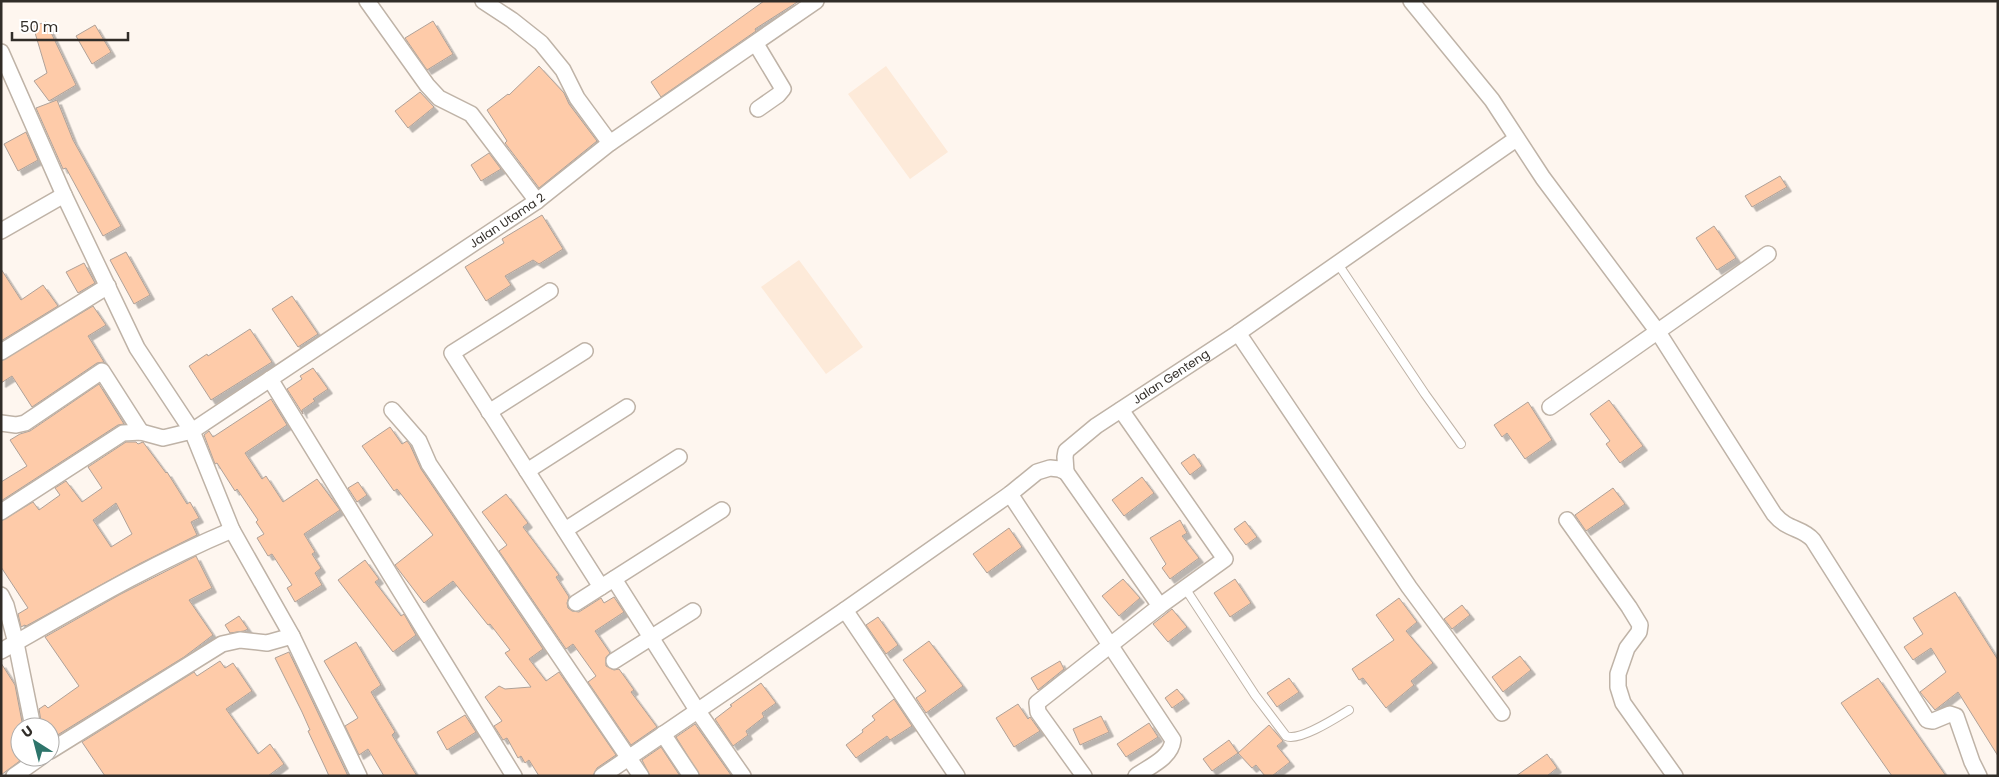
<svg xmlns="http://www.w3.org/2000/svg" width="1999" height="777" viewBox="0 0 1999 777" font-family="Poppins,sans-serif">
	<style>
		.built { fill: #fdead9 }
		.building { fill: #fecba9; stroke: #afa198; fill-rule: evenodd; filter: url(#shadow) }
		.lines { fill: none; stroke-linecap: round; stroke-linejoin: round }
		.lane-casing { stroke: #bfb3a7; stroke-width: 10 }
		.street-casing { stroke: #bfb3a7; stroke-width: 18 }
		.lane { stroke: #fff; stroke-width: 8 }
		.street { stroke: #fff; stroke-width: 15 }
		.labels { text-anchor: middle; stroke-width: 4.5; stroke-linejoin: round; paint-order: stroke }
		.street-label { font-size: 12px; fill: #312d28; stroke: #fff }
	</style>
	<defs>
		<filter id="shadow"><feDropShadow dx="4.5" dy="4.5" stdDeviation="0" flood-color="#0004"/></filter>
	</defs>
	<rect width="100%" height="100%" fill="#fef6ef"/>
	<path class="built" d="M886,66L948,152L910,179L848,94Z
		M799,260L863,347L826,374L761,287Z"/>
	<path class="building" d="M764,1H799L755,29L756,31L661,97L651,82Z
		M433,21L453,54L427,70L405,38Z
		M46,22L76,85L49,101L34,81L47,73L33,26Z
		M95,25L111,52L92,64L76,36Z
		M539,66L564,93L569,104L597,141L539,188L505,143L507,141L487,110L508,94L509,95Z
		M420,92L434,107L408,128L395,111Z
		M57,100L73,140L121,226L103,236L66,168L63,169L36,108Z
		M26,132L38,160L18,171L4,144Z
		M489,153L501,169L481,181L471,165Z
		M1780,176L1787,187L1752,207L1745,196Z
		M542,215L563,249L539,264L533,260L505,276L511,285L486,301L465,267L504,243L502,239Z
		M1714,226L1736,258L1717,270L1696,238Z
		M126,252L150,295L134,304L110,260Z
		M84,263L95,283L78,293L66,272Z
		M1,269L21,300L43,285L58,306L1,341Z
		M292,296L318,334L298,347L272,309Z
		M93,306L106,325L88,336L104,362L97,363L32,407L12,376L1,383V361Z
		M250,329L272,362L211,400L189,366L207,354L208,356Z
		M313,368L328,389L313,399L315,401L302,410L303,414L287,389L302,379L300,376Z
		M99,384L124,424L118,425L1,501V482L27,466L10,440L20,434L30,431Z
		M271,399L287,425L245,453L262,479L266,476L283,502L317,479L340,510L304,534L315,552L312,554L321,568L315,573L322,585L295,602L287,588L292,585L272,554L268,556L257,538L264,534L256,522L258,520L237,489L235,491L217,463L215,464L204,435L209,431L213,437Z
		M1609,400L1643,446L1620,463L1606,444L1610,441L1590,414Z
		M1528,402L1552,440L1525,459L1507,433L1502,437L1494,425Z
		M390,427L402,444L407,441L410,445L421,469L543,649L529,659L546,681L559,672L616,755L597,768L593,776H539L529,760L525,763L521,756L518,758L507,738L503,740L494,726L502,721L485,697L499,686L505,689L531,687L505,653L510,650L490,624L488,625L453,581L424,603L395,565L433,535L397,489L394,491L362,446Z
		M126,442H136L138,444L143,442L166,473L167,472L187,504L190,502L199,518L191,522L197,535L139,564L26,626L25,625L21,627L18,614L28,608L1,567V521L33,502L39,510L60,495L55,488L66,481L82,502L102,488L88,467ZM116,503L132,534L111,547L93,520Z
		M1194,454L1202,466L1190,475L1181,463Z
		M1142,477L1154,493L1124,516L1112,500Z
		M358,482L367,495L357,502L348,488Z
		M1613,488L1625,504L1586,531L1575,515Z
		M506,494L528,523L523,527L559,575L556,577L569,597L567,603L568,608L572,611L579,612L601,598L604,603L614,597L624,612L595,631L610,653L606,657V666L614,670L619,669L634,690L631,692L657,727L631,745L588,682L596,676L573,644L566,649L499,551L507,545L482,512Z
		M1180,520L1187,533L1182,536L1199,558L1170,579L1162,568L1166,564L1150,538Z
		M1245,521L1257,537L1246,545L1234,529Z
		M1009,528L1022,547L987,573L973,554Z
		M196,556L212,588L189,600L213,635L184,657L51,739L50,727H42L39,709L45,705L48,708L79,686L45,637L119,595Z
		M365,560L379,579L375,582L401,616L404,614L416,635L393,652L338,580Z
		M1123,579L1140,598L1119,616L1102,596Z
		M1235,579L1251,603L1230,617L1214,593Z
		M1955,592L1998,660V756L1958,692L1935,710L1920,692L1946,672L1931,648L1913,660L1904,647L1923,634L1913,618Z
		M1399,598L1417,622L1406,631L1433,663L1411,681L1414,685L1386,708L1363,678L1359,680L1352,669L1394,640L1376,615Z
		M1462,605L1470,615L1452,629L1444,619Z
		M1172,609L1187,627L1168,642L1153,624Z
		M239,616L248,629L244,631L230,633L225,625Z
		M878,617L898,645L886,654L866,625Z
		M929,641L963,686L926,713L916,698L926,691L903,660Z
		M356,642L381,685L371,692L395,732L392,735L417,776H384L368,749L359,755L345,726L358,718L324,661Z
		M289,652L348,776H329L325,767L308,731L310,730L302,712L275,658Z
		M1520,656L1531,670L1503,692L1492,677Z
		M220,661L225,668L233,663L252,691L226,709L258,754L270,744L284,764L268,776H105L82,742L194,672L197,676Z
		M1060,661L1064,669L1038,690L1031,678Z
		M1,663L15,685L23,727H20V757H25L1,775Z
		M1289,678L1299,692L1277,707L1267,693Z
		M1878,678L1946,776H1892L1841,703Z
		M761,683L776,703L762,713L764,717L746,731L748,735L733,746L715,719L732,706L730,705Z
		M1177,689L1185,699L1172,708L1165,698Z
		M894,699L912,726L890,740L887,736L856,758L846,745L863,732L862,730L875,720L872,716Z
		M1018,704L1028,719L1030,717L1040,731L1014,747L996,718Z
		M465,715L476,732L447,750L437,732Z
		M1101,716L1109,732L1080,745L1073,729Z
		M1149,723L1158,737L1126,757L1117,744Z
		M695,724L731,775V776H700L676,737Z
		M1269,725L1283,741L1277,746L1290,762L1272,776H1265L1256,765L1252,768L1238,753Z
		M1229,740L1238,753L1212,771L1203,759Z
		M661,747L680,776H650L642,760Z
		M1547,754L1557,768L1547,776H1516Z"/>
	<g class="lines">
		<defs>
			<path id="lane" d="M1338,264L1425,394L1461,444
				M1185,588L1255,695L1286,736C1299,742 1336,718 1349,710"/>
			<g id="street">
				<path d="M367,1L427,85L439,98L471,114L537,201"/>
				<path d="M483,1L512,20L541,43L563,70L577,98L610,143"/>
				<path d="M1411,1L1492,100L1543,178L1658,332L1774,514C1788,531 1802,527 1813,540L1927,720L1933,721L1950,714L1956,716L1972,762L1979,776"/>
				<path d="M756,44L783,89L778,95L758,109"/>
				<path d="M1,52L64,195L137,348L192,431L232,530L292,636L359,776"/>
				<path d="M1,231L64,195"/>
				<path d="M550,291L452,353L601,587"/>
				<path d="M1238,333L1409,587L1502,713"/>
				<path d="M1,352L108,286"/>
				<path d="M270,379L514,776"/>
				<path d="M1550,407L1768,254"/>
				<path d="M392,410L419,441L429,464L641,776"/>
				<path d="M489,412L585,351"/>
				<path d="M1,423L16,425L25,423L102,371L141,432"/>
				<path d="M527,471L627,407"/>
				<path d="M1066,472L1160,606"/>
				<path d="M1010,494L1173,740C1171,758 1150,766 1136,776"/>
				<path id="s1" d="M1,512L123,433L141,432L163,438L192,431L537,201L610,143L816,1"/>
				<path d="M1567,520L1629,607L1640,625L1639,632L1627,648L1618,674V687L1623,703L1675,776"/>
				<path d="M565,530L679,457"/>
				<path d="M614,579L697,710L743,776"/>
				<path d="M1,595L6,605L16,643L33,727"/>
				<path d="M576,603L722,510"/>
				<path d="M845,610L957,776"/>
				<path d="M1,651C77,608 151,564 232,530"/>
				<path d="M614,661L693,611"/>
				<path d="M663,734L691,776"/>
				<path d="M50,751L222,644L240,640L267,643L292,636"/>
				<path d="M14,776L41,757"/>
				<path id="s2" d="M602,776L845,610L1010,494L1037,472L1050,468L1059,469L1066,472L1065,457L1066,451L1096,426L1238,333L1516,139"/>
				<path d="M1084,776L1038,712L1037,703L1160,606L1225,559L1121,410"/>
			</g>
		</defs>
		<use href="#lane" class="lane-casing"/>
		<use href="#street" class="street-casing"/>
		<use href="#lane" class="lane"/>
		<use href="#street" class="street"/>
	</g>
	<g class="labels">
		<g class="street-label">
			<text dy="4" stroke="none"><textPath href="#s1" startOffset="595">Jalan Utama 2</textPath></text>
			<text dy="4" stroke="none"><textPath href="#s2" startOffset="711">Jalan Genteng</textPath></text>
		</g>
	</g>
	<rect width="1999" height="777" fill="none" stroke="#312d28" stroke-width="5"/>
	<g transform="translate(35 742) rotate(324)"><circle r="24" fill="#ffffff" stroke="#adaba9"/>
	<path d="M0-4L9 19L0 12L-9 19Z" fill="#2e756b"/>
	<text y="-8" font-size="14" font-weight="bold" text-anchor="middle" fill="#312d28">U</text>
	</g>
	<path d="M12 32v8h116v-8" fill="none" stroke="#312d28" stroke-width="2.5"/>
	<text x="20" y="32" font-size="15" fill="#312d28" stroke="#ffffff" stroke-width="4" paint-order="stroke">50 m</text>
</svg>
